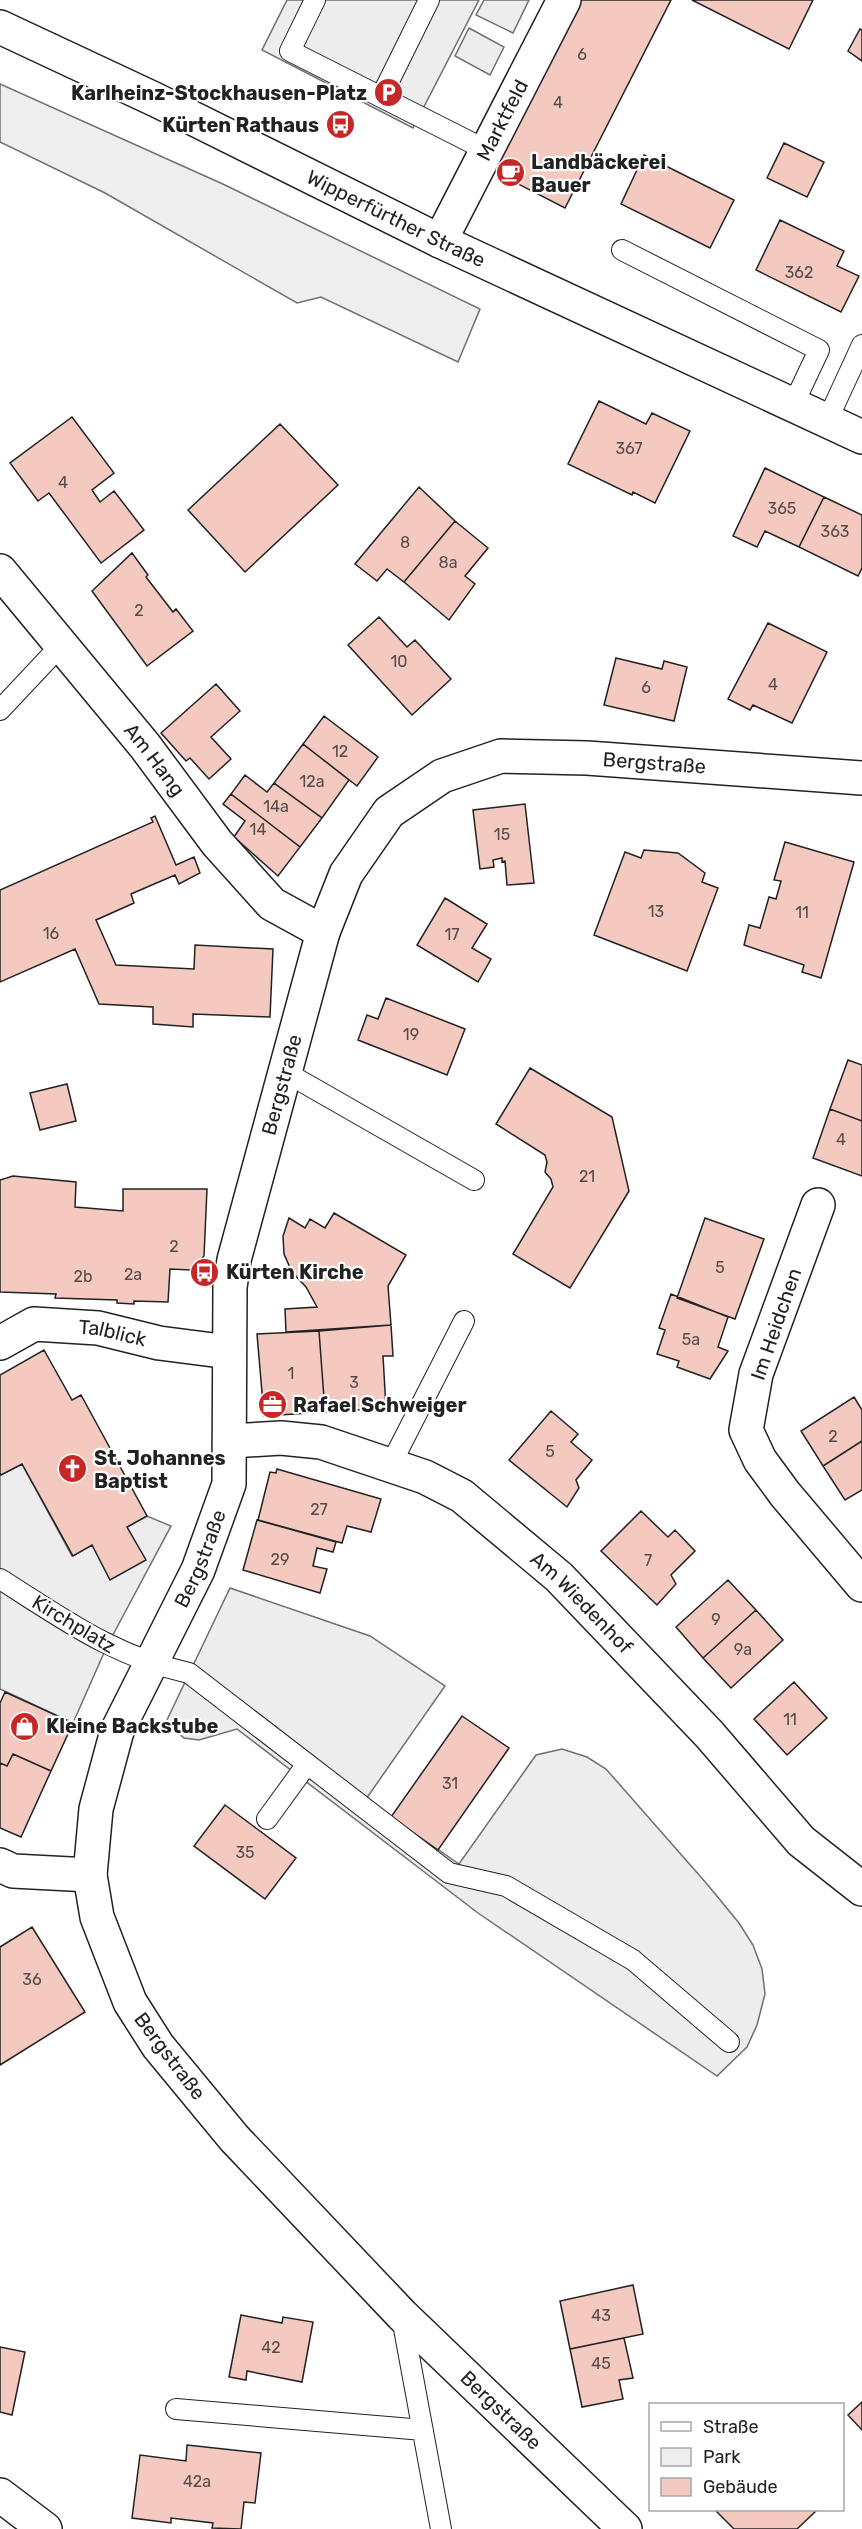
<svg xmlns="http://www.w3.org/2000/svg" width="862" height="2529" viewBox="0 0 862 2529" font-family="Rubik,sans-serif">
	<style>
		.green { fill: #eee; stroke: #6f6f6f; stroke-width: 1.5 }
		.parking { fill: #ededed; stroke: #6f6f6f; stroke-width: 1.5 }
		.building { fill: #f3c9c0; stroke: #222; stroke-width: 1.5 }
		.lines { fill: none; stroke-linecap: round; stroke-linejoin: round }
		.service-casing { stroke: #222; stroke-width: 22 }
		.minor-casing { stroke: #222; stroke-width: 36 }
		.secondary-casing { stroke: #222; stroke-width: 36 }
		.service { stroke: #fff; stroke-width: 20 }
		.minor { stroke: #fff; stroke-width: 33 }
		.secondary { stroke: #fff; stroke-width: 33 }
		.labels { text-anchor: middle; stroke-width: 4.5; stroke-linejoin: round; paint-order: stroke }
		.number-label { font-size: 16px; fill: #564c4a }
		.poi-label { font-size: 20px; font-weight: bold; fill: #222; stroke: #fff; text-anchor: start }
		.street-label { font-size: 20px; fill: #222; stroke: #fff }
	</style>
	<rect width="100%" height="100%" fill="#fff"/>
	<path class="green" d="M0,84L225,185L480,309L458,362L321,297L297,303L105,193L0,142Z"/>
	<path class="parking" d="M287,0H479L413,128L262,50Z
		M484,0H529L513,33L476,15Z
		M469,28L504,47L490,75L455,56Z
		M22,1464L72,1556L92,1545L145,1560L127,1527L147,1516L171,1526L107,1646L73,1723L0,1689V1473L1,1475Z
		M230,1588L370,1636L445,1686L366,1799L459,1864L536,1755L562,1749L587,1757L606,1769L707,1884L739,1923L753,1945L762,1969L765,1994L757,2025L747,2047L717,2076L478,1913L237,1729L199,1740L184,1738L166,1722Z"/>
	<path class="building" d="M578,0H671L565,208L491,170Z
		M692,0H813L789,49Z
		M860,29L862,30V61L848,51Z
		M784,143L824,162L807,197L767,178Z
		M644,155L734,200L710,248L621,204Z
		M780,220L844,251L837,266L859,276L841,312L756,270Z
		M599,401L646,424L652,413L690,431L655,503L633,492L632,495L568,464Z
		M72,417L114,473L92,490L100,502L114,491L144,530L101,563L49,493L38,501L10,463Z
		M280,424L338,485L245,572L188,510Z
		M765,468L824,497L799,547L765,531L757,547L733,536Z
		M419,487L455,521L404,582L387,569L377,581L355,564Z
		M824,497L862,515V568L858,576L799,547Z
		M455,521L488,548L465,576L475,584L449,620L404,582Z
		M132,553L148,575L146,577L173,612L176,609L193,631L147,666L92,591Z
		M379,617L407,647L415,640L451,679L412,715L348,645Z
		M768,623L827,652L792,723L753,705L750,710L728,699Z
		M616,658L662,669L664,661L687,667L674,721L604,705Z
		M216,684L240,711L211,737L231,759L209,779L190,758L186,761L161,733Z
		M324,716L378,757L357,786L303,744Z
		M303,744L349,780L322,818L274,783Z
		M245,775L267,792L274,783L322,818L300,847L231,794Z
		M231,794L300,847L278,876L234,837L245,821L223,804Z
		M525,804L534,883L507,885L505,861L502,862V858L493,860L494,867L480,869L473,810Z
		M155,816L176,865L194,857L200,873L179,884L175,875L131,894L134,903L96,920L116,965L194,969L195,945L273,949L270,1017L193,1014V1027L153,1024V1007L99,1004L75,949L0,982V890L153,822L151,818Z
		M785,842L854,862L821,978L802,972L804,965L744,945L749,925L760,928L769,897L776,899L781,881L774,880Z
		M644,850L678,853L705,873L702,882L718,888L687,971L594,935L625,852L641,858Z
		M445,898L487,924L472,948L491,959L478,982L417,945Z
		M386,998L465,1029L447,1075L358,1040L367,1015L378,1019Z
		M848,1060L862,1065V1121L830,1109Z
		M530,1068L612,1117L629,1191L570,1288L513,1254L553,1187L551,1179L545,1172L547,1162L545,1155L496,1124Z
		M67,1084L76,1121L40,1130L30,1093Z
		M830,1109L862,1121V1176L813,1158Z
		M13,1176L76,1182L75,1207L123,1211V1189H207L204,1256L191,1270L170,1269L168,1302L134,1301V1304L117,1303V1300L55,1298L56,1294L0,1292V1180Z
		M334,1213L406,1255L388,1286L391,1325L286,1332L285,1309L317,1307L306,1287L292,1272L284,1254L283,1236L289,1218L305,1228L310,1219L325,1228Z
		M705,1218L764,1239L735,1319L677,1298Z
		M671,1294L728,1317L718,1347L728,1351L710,1379L677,1367L679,1361L657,1354L665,1330L659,1328Z
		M391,1325L393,1356H383L386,1408L325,1412L319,1331Z
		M319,1331L325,1412L264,1416L257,1334Z
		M44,1350L72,1400L81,1395L147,1516L127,1527L146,1560L110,1580L92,1545L73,1556L22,1464L1,1475L0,1473V1375Z
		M854,1397L862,1410V1441L823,1466L801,1431Z
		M551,1411L578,1434L571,1442L592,1460L576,1480L579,1488L567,1507L509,1460Z
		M862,1441V1490L845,1500L823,1466Z
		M277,1469L381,1499L371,1532L347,1526L342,1543L258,1520L270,1472L276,1473Z
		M641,1511L668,1537L675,1530L695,1551L671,1575L676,1584L657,1605L601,1551Z
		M257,1520L336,1542L333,1552L317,1548L313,1566L327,1569L320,1593L243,1570Z
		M728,1580L756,1610L703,1658L676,1627Z
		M756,1610L783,1640L731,1688L703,1658Z
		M794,1682L827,1718L787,1755L754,1719Z
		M5,1692L73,1723L51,1771L13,1754L7,1766L0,1763V1703Z
		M462,1716L509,1748L438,1850L391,1817Z
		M13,1754L51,1771L21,1837L0,1828V1763L7,1766Z
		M225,1805L296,1858L265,1899L194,1846Z
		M32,1927L85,2012L0,2065V1947Z
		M633,2285L643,2334L570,2349L560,2301Z
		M241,2315L282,2323L283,2317L313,2322L302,2382L247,2371L246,2380L229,2377Z
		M624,2338L633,2378L619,2380L623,2399L582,2407L570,2349Z
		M0,2347L25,2352L12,2415L0,2412Z
		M862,2402V2430L848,2415Z
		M187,2445L261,2453L255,2503L244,2502L241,2529L212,2528L213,2523L171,2518V2523L132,2518L140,2455L186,2461Z
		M715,2510H817L797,2529H734Z"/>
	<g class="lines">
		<defs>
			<path id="service" d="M315,0L290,51L486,150
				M381,97L429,0
				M622,250L819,350L793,405
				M827,421L862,345
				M0,710L62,644
				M285,1072L474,1180
				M391,1464L464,1321
				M0,1579C65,1620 113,1656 189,1673L449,1873L506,1886L633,1960L729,2042
				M267,1819L307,1764
				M402,2318L441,2529
				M176,2409L423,2430"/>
			<g id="minor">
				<path id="s1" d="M440,241L564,0"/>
				<path id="s2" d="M0,571L145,746L217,843L272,904L323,932"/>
				<path d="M818,1205L756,1374L746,1430L760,1460L785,1494L862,1585"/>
				<path id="s3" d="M0,1343L34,1324L98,1328L159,1343L229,1352"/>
				<path id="s4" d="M231,1441L281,1438L321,1442L425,1477L462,1496L559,1577L709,1734L801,1841L862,1889"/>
				<path d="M0,1865L13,1871L90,1875"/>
				<path d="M0,2495L45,2529"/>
			</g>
			<g id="secondary">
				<path id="s5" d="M0,27L156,100L440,241L862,437"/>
				<path id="s6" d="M625,2529L402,2315L234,2138L158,2046L130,2002L97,1917L90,1875L96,1809L117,1731L198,1570L229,1484L230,1287L234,1260L323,932L346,874L389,812L442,776L501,756L587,758L862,778"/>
			</g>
		</defs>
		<use href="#service" class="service-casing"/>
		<use href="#minor" class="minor-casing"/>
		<use href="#secondary" class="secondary-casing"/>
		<use href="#service" class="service"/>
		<use href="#minor" class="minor"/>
		<use href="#secondary" class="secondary"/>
	</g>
	<defs>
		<symbol id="parking-disc" viewBox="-11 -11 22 22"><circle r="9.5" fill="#c62828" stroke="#fff"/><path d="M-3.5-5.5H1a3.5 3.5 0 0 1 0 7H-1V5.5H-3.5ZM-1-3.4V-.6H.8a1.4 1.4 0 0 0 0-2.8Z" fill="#fff"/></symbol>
		<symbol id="bus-disc" viewBox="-11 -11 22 22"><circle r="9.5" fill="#c62828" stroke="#fff"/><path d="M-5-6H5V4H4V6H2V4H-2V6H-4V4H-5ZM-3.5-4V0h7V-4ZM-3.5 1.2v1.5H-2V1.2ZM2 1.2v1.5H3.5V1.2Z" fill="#fff"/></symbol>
		<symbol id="cafe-disc" viewBox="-11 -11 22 22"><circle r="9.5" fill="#c62828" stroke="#fff"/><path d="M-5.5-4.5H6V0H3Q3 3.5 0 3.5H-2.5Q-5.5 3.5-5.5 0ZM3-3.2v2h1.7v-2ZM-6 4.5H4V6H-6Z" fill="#fff"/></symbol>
		<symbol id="office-disc" viewBox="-11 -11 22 22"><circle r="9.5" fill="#c62828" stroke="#fff"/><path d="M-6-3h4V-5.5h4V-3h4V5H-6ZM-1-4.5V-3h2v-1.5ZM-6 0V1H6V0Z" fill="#fff"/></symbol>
		<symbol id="church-disc" viewBox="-11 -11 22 22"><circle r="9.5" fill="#c62828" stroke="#fff"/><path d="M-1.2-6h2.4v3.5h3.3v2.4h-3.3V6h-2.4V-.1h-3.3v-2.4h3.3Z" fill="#fff"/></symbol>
		<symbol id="shop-disc" viewBox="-11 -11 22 22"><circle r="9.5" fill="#c62828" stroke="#fff"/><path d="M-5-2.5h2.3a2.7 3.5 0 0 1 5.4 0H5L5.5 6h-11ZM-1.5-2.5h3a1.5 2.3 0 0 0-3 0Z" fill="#fff"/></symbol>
	</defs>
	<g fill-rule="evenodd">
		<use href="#parking-disc" x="372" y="76" width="33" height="33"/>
		<use href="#bus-disc" x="324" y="108" width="33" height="33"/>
		<use href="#cafe-disc" x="494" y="156" width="33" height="33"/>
		<use href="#bus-disc" x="188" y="1256" width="33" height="33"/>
		<use href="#office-disc" x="256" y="1388" width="33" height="33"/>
		<use href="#church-disc" x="56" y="1452" width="33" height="33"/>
		<use href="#shop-disc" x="8" y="1710" width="33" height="33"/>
	</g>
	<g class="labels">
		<g class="number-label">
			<text x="582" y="60">6</text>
			<text x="558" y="108">4</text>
			<text x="799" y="278">362</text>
			<text x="629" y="454">367</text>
			<text x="63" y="488">4</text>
			<text x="782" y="514">365</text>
			<text x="835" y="537">363</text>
			<text x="405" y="548">8</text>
			<text x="448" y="568">8a</text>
			<text x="139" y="616">2</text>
			<text x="399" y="667">10</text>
			<text x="773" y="690">4</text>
			<text x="646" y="693">6</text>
			<text x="340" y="757">12</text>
			<text x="312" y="787">12a</text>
			<text x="276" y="812">14a</text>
			<text x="258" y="835">14</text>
			<text x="502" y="840">15</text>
			<text x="656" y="917">13</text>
			<text x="802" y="918">11</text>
			<text x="51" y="939">16</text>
			<text x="452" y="940">17</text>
			<text x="411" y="1040">19</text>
			<text x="841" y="1145">4</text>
			<text x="587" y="1182">21</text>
			<text x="174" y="1252">2</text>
			<text x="720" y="1273">5</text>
			<text x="133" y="1280">2a</text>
			<text x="83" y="1282">2b</text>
			<text x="691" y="1345">5a</text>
			<text x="291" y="1379">1</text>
			<text x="354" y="1388">3</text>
			<text x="833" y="1442">2</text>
			<text x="550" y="1457">5</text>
			<text x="319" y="1515">27</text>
			<text x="280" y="1565">29</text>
			<text x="648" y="1566">7</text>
			<text x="716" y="1625">9</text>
			<text x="743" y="1655">9a</text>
			<text x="790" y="1725">11</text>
			<text x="450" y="1789">31</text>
			<text x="245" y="1858">35</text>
			<text x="32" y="1985">36</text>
			<text x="601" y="2321">43</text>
			<text x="271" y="2353">42</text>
			<text x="601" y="2369">45</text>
			<text x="197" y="2487">42a</text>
		</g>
		<g class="poi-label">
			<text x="367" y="100" text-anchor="end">Karlheinz-Stockhausen-Platz</text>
			<text x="319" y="132" text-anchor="end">Kürten Rathaus</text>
			<text x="531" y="169">Landbäckerei<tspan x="531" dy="23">Bauer</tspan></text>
			<text x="226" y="1279">Kürten Kirche</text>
			<text x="293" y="1412">Rafael Schweiger</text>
			<text x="94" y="1465">St. Johannes<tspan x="94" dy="23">Baptist</tspan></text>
			<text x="46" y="1733">Kleine Backstube</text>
		</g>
		<g class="street-label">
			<text dy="7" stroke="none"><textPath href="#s1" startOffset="136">Marktfeld</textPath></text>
			<text dy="7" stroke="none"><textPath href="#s5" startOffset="440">Wipperfürther Straße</textPath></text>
			<text dy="7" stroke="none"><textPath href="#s2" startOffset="244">Am Hang</textPath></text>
			<text dy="7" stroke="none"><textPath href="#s6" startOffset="2259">Bergstraße</textPath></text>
			<text dy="7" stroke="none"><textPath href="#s6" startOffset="1683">Bergstraße</textPath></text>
			<text transform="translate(776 1324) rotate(-71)" y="7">Im Heidchen</text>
			<text dy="7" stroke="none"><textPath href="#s3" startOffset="118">Talblick</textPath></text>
			<text dy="7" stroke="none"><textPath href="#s6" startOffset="1197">Bergstraße</textPath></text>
			<text dy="7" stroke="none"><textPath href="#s4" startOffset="402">Am Wiedenhof</textPath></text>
			<text transform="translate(74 1624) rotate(31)" y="7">Kirchplatz</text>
			<text transform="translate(170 2056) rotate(53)" y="7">Bergstraße</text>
			<text transform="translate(501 2410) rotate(44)" y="7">Bergstraße</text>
		</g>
	</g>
	<rect x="649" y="2403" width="195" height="108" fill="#ffffff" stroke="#a7a7a7" stroke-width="1.5"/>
	<rect x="661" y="2422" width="30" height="9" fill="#ffffff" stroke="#a7a7a7" stroke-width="1.5"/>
	<text x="703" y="2433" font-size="18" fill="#222222">Straße</text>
	<rect x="661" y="2448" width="30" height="18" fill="#eeeeee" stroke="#a7a7a7" stroke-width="1.5"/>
	<text x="703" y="2463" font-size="18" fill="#222222">Park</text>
	<rect x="661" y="2478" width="30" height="18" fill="#f3c9c0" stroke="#a7a7a7" stroke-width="1.5"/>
	<text x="703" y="2493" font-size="18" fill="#222222">Gebäude</text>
</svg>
